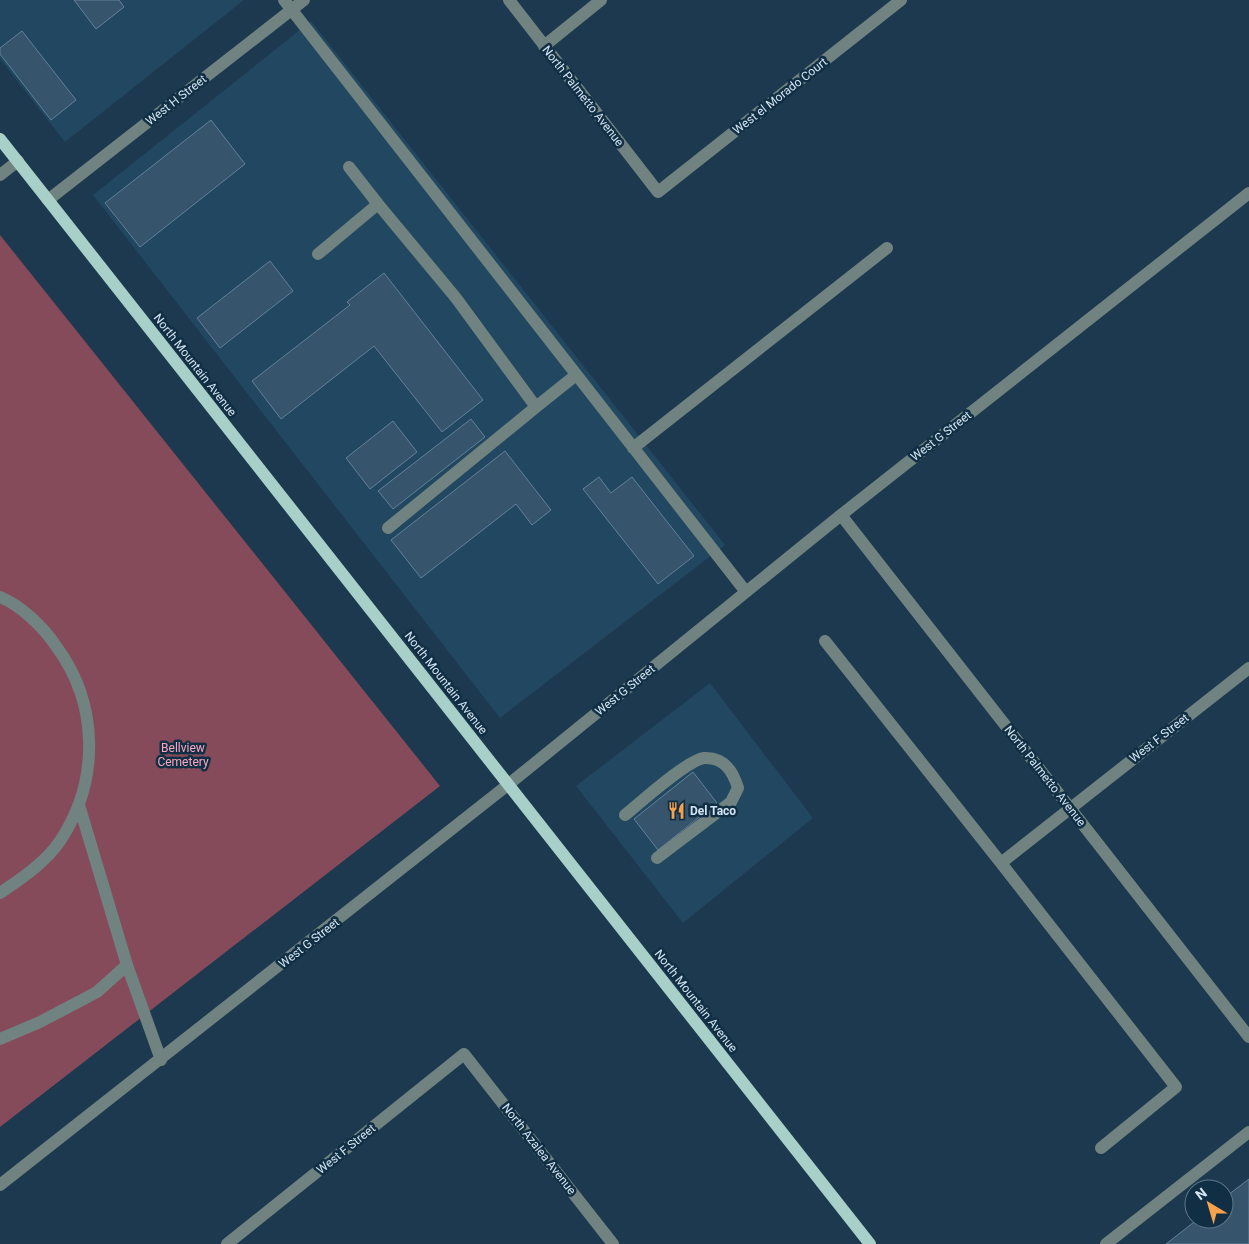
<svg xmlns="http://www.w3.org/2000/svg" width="1249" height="1244" viewBox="0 0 1249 1244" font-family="Roboto,sans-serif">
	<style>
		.built { fill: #224760 }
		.green { fill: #854b5b }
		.building { fill: #36546b; stroke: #62829a }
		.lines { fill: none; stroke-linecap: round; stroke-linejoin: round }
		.minor { stroke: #708380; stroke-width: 12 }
		.major { stroke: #a8d0c8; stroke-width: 12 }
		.labels { text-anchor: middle; stroke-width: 5; stroke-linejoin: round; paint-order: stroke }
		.street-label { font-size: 12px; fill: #d3e4f2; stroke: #112f44 }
		.park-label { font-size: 12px; fill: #fca7be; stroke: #112f44 }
		.poi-label { font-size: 12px; font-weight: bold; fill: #d3e4f2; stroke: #112f44; text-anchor: start }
	</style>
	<rect width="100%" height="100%" fill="#1c394f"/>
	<path class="built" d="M0,0H244L65,142L0,59Z
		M311,21L725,545L500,718L93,195Z
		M710,683L813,818L683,923L576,786Z"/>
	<path class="green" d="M0,235L440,786L0,1127Z"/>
	<path class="building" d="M74,0H119L124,7L96,29Z
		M22,31L76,100L51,120L0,54V48Z
		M211,120L245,164L140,247L105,203Z
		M270,261L293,291L220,348L197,318Z
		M384,273L483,400L442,432L374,346L281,419L252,381L350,305L347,302Z
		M471,419L485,437L393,509L378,491Z
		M393,421L417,452L370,489L346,458Z
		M505,451L551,510L532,525L516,504L421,578L391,540Z
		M599,477L611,493L632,477L694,556L658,584L583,489Z
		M693,772L717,803L658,850L634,819Z
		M1249,1179V1244H1166L1198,1219H1224V1198Z"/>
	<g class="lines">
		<path class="minor" d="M284,0L746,592
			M509,0L658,192L901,0
			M544,46L601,0
			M349,167L378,204
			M0,175L18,161
			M48,200L304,0
			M318,254L378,204L456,298L536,407L576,375
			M633,448L887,248
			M841,515L1249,1037
			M388,528L536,407
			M0,597C21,605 44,628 56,646C99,704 100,781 60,841C45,863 22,878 0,893
			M825,641L1001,863
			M79,805L127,965L161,1060
			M625,815C640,803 687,760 704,758C724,757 733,771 738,788L731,802L657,858
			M0,1039L40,1022L97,992L127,965
			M1101,1148L1176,1087L1001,863L1249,668
			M0,1185L509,784L841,515L1249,193
			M227,1244L464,1054L613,1244
			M1106,1244L1249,1132"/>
		<path class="major" d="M0,139L870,1244"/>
	</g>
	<defs>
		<symbol id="restaurant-bare" viewBox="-9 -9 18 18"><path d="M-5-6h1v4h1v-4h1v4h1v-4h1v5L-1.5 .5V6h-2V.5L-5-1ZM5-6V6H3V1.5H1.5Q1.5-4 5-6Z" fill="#f8a14b" stroke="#112f44" stroke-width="2.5" paint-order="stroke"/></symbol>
	</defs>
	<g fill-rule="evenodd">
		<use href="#restaurant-bare" x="664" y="798" width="25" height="25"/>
	</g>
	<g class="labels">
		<g class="street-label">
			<text transform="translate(583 96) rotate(52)" y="4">North Palmetto Avenue</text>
			<text transform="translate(780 96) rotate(-38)" y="4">West el Morado Court</text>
			<text transform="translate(176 100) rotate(-38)" y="4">West H Street</text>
			<text transform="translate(195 365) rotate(52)" y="4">North Mountain Avenue</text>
			<text transform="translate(941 436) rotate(-38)" y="4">West G Street</text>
			<text transform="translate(446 683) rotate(52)" y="4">North Mountain Avenue</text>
			<text transform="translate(625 690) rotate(-39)" y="4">West G Street</text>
			<text transform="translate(1159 738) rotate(-38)" y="4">West F Street</text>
			<text transform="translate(1045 776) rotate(52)" y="4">North Palmetto Avenue</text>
			<text transform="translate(309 943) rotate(-38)" y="4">West G Street</text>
			<text transform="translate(696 1001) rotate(52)" y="4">North Mountain Avenue</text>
			<text transform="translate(346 1149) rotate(-39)" y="4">West F Street</text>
			<text transform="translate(539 1149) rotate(52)" y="4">North Azalea Avenue</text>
		</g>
		<g class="park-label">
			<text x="183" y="752">Bellview<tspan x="183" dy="14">Cemetery</tspan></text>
		</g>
		<g class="poi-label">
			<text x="690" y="815">Del Taco</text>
		</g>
	</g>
	<g transform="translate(1209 1204) rotate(322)"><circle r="24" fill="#112f44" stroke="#5f778a"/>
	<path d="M0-4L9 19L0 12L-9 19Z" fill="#f8a14b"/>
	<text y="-8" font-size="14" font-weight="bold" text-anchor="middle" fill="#d3e4f2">N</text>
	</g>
</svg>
